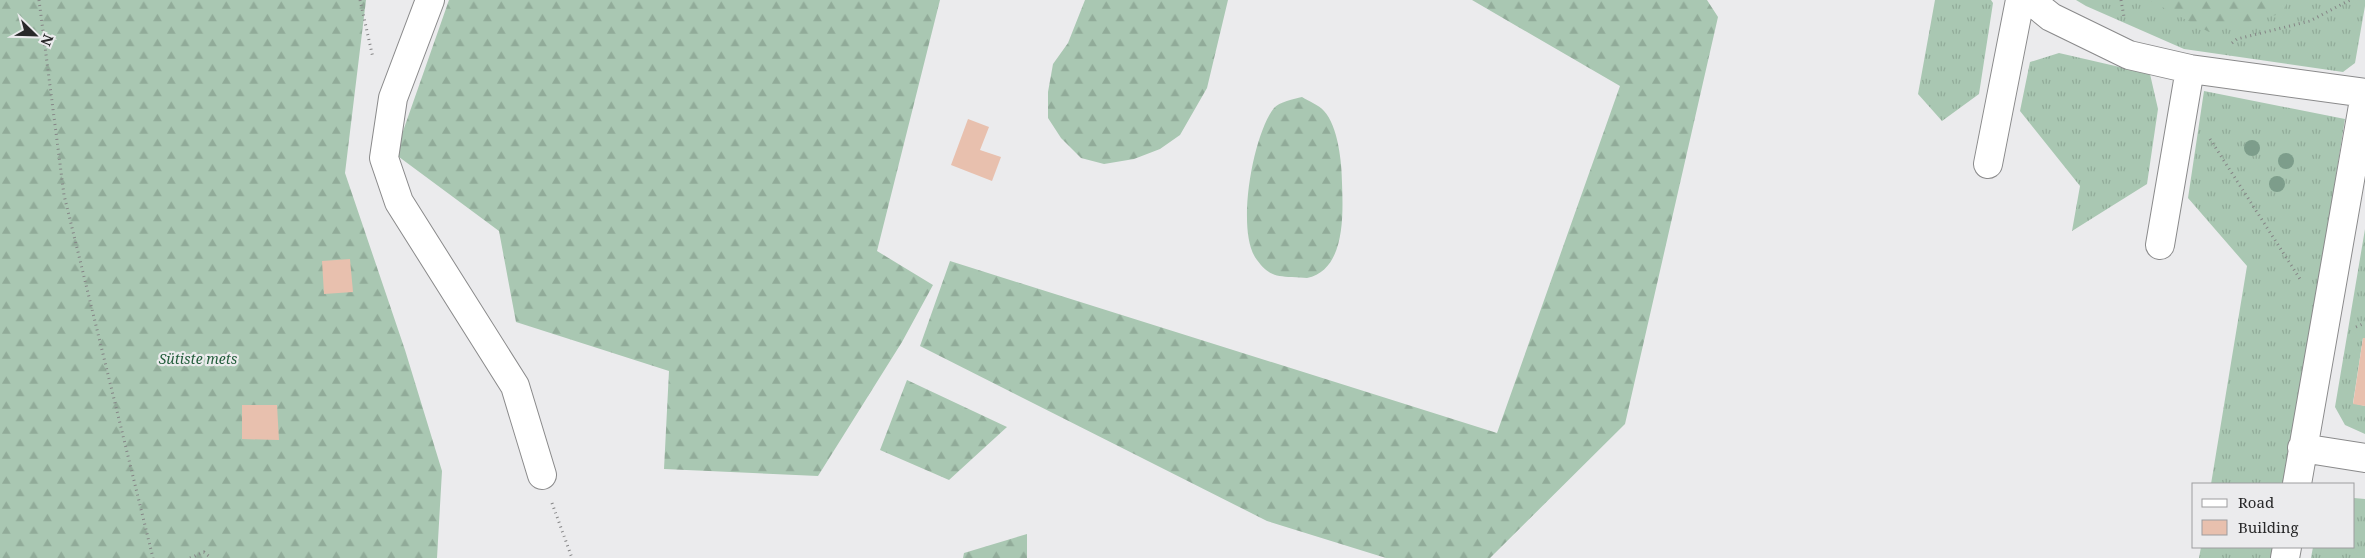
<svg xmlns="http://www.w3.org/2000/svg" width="2365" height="558" viewBox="0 0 2365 558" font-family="'Noto Serif',serif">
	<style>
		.grass { fill: url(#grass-tufts) }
		.forest { fill: url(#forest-firs) }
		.building { fill: #e8c0ae }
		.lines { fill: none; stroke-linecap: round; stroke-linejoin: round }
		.minor-casing { stroke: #8a8a8b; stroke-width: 30 }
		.path { stroke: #858586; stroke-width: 3; stroke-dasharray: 1 4; stroke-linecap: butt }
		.minor { stroke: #fff; stroke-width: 28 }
		.tree { fill: #7d9d8b }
		.labels { text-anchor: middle; stroke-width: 4.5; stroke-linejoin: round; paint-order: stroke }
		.park-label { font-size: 14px; font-style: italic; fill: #235d3b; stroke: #ebebed }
	</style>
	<defs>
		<pattern id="grass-tufts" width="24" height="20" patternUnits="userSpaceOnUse" patternTransform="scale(1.25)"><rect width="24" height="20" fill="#a9c7b2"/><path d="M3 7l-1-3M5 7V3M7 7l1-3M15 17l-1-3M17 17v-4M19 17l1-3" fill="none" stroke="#91ab99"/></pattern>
		<pattern id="forest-firs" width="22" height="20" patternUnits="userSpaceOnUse" patternTransform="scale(1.25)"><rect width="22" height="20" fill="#a9c7b2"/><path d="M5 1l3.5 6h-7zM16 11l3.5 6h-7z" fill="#91ab99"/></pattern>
	</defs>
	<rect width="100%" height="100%" fill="#ebebed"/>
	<path class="grass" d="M1935,0H1991L1993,3L1979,94L1942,121L1918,94Z
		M2076,0H2365V6L2355,63L2343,72L2184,49L2086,6Z
		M2059,53L2150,74L2158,109L2147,184L2072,231L2080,186L2020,111L2030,62Z
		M2204,91L2345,119L2287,484H2211L2247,266L2188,198Z
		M2365,229V338H2363L2353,403L2365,406V434L2345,425L2335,407Z
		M2354,498L2365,499V558H2311L2313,547H2354Z
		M2201,547H2277L2275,558H2199Z"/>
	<path class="forest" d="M0,0H366L345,173L405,350L442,471L437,558H0Z
		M449,0H940L877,251L933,285L902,342L818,476L664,469L669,371L516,322L499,231L395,154Z
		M1085,0H1228L1207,88L1180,135L1160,149L1134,159L1104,164L1081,158L1061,138L1048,118V92L1053,64L1068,43Z
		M1472,0H1707L1718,17L1625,424L1490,558H1386L1267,521L920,346L950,261L1497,433L1620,86Z
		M2149,0H2288L2284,13L2209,32Z
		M1302,97C1308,101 1319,105 1324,111C1338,126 1342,163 1342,183C1343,213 1346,270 1307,278C1303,278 1297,277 1292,277C1275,276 1268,275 1257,260C1235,232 1253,134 1274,108C1279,102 1294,99 1302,97Z
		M907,380L1007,427L949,480L880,450Z
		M1027,534V558H963L964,553Z"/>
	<path class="building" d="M968,119L989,127L980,150L1001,157L992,181L951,165Z
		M350,259L353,292L324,294L322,261Z
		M2363,338H2365V406L2353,404Z
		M242,405H277L279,440L242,439Z"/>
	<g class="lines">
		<defs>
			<path id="minor" d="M430,0L393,98L384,158L399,202L515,386L542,475
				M2030,0L2051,17L2129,55L2190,69L2365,93
				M1988,164L2020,0
				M2160,245L2190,69
				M2302,448L2365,458
				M2297,484L2365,94
				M2285,558L2287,547"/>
		</defs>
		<use href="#minor" class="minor-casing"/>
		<path class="path" d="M39,0L64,195L153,558
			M360,0L373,58
			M2121,0L2124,17
			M2232,43L2237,39L2310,21L2350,0
			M2210,139L2300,279
			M2356,327L2365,323
			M552,503L572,558
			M190,558L204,552L211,558"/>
		<use href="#minor" class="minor"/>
	</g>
	<g class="tree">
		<circle cx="2252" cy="148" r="8"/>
		<circle cx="2286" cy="161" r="8"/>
		<circle cx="2277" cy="184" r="8"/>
	</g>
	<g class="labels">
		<g class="park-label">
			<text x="198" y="364">Sütiste mets</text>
		</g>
	</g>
	<rect x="2192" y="483" width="162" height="65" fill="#ebebed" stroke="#9d9d9f"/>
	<rect x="2202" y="499" width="25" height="8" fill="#ffffff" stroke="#9d9d9f"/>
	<text x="2238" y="508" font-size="15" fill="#282829">Road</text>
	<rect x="2202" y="520" width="25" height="15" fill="#e8c0ae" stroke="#9d9d9f"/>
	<text x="2238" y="533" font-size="15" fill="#282829">Building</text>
	<g transform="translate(35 35) rotate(113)" stroke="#ebebed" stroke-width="4" paint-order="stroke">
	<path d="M0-4L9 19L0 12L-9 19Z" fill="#282829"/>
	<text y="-8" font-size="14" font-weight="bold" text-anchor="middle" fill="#282829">N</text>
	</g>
</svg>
